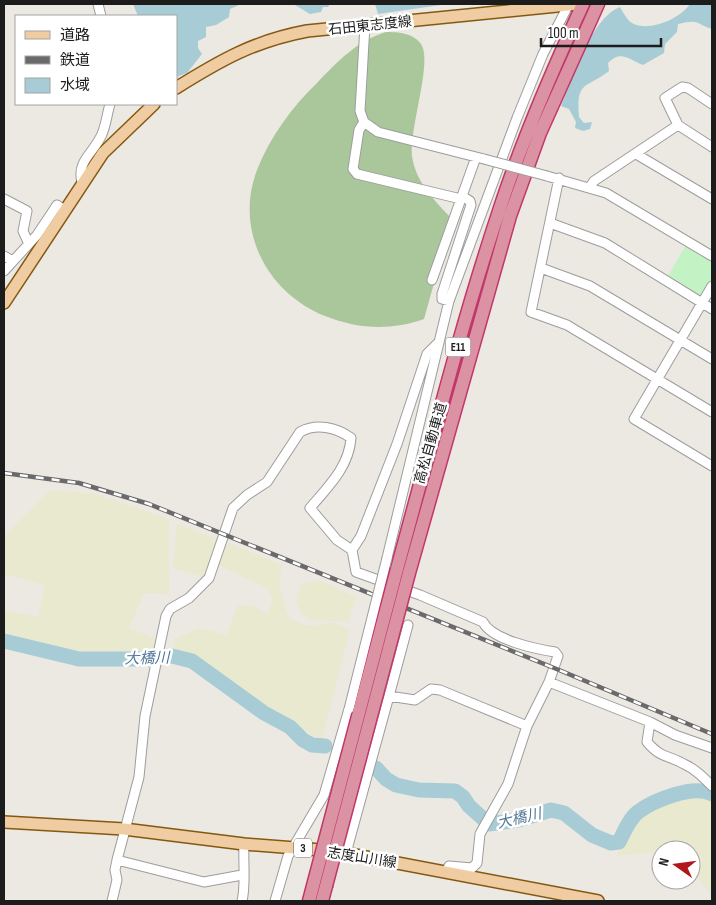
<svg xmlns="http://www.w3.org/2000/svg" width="716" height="905" viewBox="0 0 716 905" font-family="'Sofia Sans Condensed','Noto Sans JP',sans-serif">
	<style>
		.farmland { fill: #e8e9cf }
		.forest { fill: #aac79c }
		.park { fill: #c3f2c5 }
		.water { fill: #a7ccd5 }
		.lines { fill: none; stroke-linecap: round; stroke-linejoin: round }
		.river { stroke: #a7ccd5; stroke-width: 15 }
		.minor-casing { stroke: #9d9d9d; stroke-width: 11 }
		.major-casing { stroke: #835910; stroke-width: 14 }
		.highway-casing { stroke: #c2376b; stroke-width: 15 }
		.minor { stroke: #fff; stroke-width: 9 }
		.major { stroke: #f0cca3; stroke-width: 11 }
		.highway { stroke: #db92a2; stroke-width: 12 }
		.rail-casing { stroke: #6a6a6a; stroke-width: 4.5 }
		.rail { stroke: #fff; stroke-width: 2.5; stroke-dasharray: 8; stroke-linecap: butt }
		.minor-bridge-casing { stroke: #9d9d9d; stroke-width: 11; stroke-linecap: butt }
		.highway-bridge-casing { stroke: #c2376b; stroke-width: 15; stroke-linecap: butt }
		.minor-bridge { stroke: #fff; stroke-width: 9 }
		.highway-bridge { stroke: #db92a2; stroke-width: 12 }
		.labels { text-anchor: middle; stroke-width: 5; stroke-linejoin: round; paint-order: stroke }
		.shield { fill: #fff; stroke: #606060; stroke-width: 1 }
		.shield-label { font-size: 12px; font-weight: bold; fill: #1c1c1c }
		.street-label { font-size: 14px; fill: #1c1c1c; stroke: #fff }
		.water-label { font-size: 15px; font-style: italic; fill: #517798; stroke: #fff }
	</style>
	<rect width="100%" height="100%" fill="#ece8e2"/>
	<path class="farmland" d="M50,490L95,494L169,519V594L144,593L129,628L156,639L153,651H71L4,633V610L38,617L45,585L4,574V537Z
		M177,524L219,540L204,577L173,568Z
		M228,543L282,565L279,584L287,614L292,620L307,626L332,623L350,629L322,739L270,715L200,662L191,657L174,652L175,639L199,628L227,635L238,605L251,606L268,613L273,599L268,589L218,564Z
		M319,580L356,597L348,622L310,620L301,613L296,602L301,584Z
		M697,793L712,799V895L691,870V850H661V866L657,867L654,852L616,856L638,816Z"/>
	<path class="forest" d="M386,32C398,32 413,33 421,44C433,61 409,129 412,156C416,183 435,201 452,219L424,319C390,331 358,329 325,316C267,293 234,230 257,170C270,137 292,107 317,83C337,62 358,40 386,32Z"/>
	<path class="park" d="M686,245L712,259V278L701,296L668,276Z"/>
	<path class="water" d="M133,4H241L230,9L229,17L216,25L206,27V37L198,41V48L202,54L187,73L176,77V16H138Z
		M283,4H345H330L328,7H323L321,12L310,14L295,5Z
		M375,4H448L378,14Z
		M690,4H712V29C694,23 700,19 678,24L677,32L665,44L664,53L643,65C630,60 621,49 608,63L609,71C586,89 576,80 579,117L584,123L592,122L590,129L583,131L575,128L576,122L569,109L561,106C574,77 591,18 620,7C623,12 627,20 632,23C649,33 681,18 690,4Z"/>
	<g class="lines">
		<path class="river" d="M4,641L79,659H149L172,656L192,661L264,713L290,727L303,740L312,745L325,746
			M376,768L386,779L396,785L419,790L455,791L463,797L469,806L489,824L518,820L551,810L564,813L592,835L611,843L619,842C624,832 629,819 638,812C654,800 694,784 712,794"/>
		<defs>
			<path id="minor" d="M98,4L101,16
				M365,25L360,111L364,122L378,132L484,159
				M712,104L688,88L682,87L665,98L678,125L712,147
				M364,122L359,130L353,169L357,174L461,199
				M636,154L712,199
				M547,176L606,193L712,256
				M559,178L531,312L567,325L712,412
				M82,182C76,161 95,152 102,134C106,125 107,114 110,104
				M590,187L594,181L678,125
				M4,199L27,211L23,231L28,242
				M550,223L605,243L712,309
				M4,256L13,261
				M541,268L590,286L712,359
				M4,271L37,235L57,205L64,210
				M432,280L476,157
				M712,286L634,419L712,466
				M449,301L442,299V294L471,205L470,201L462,196
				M439,342L427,354L397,444L361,536L352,550L356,572L420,595L483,622C492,640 536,649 555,652L558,656L549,682L527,726L508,784L480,834L477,863L472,868L449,866L446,872
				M387,558L449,301L517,118L543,54L569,4
				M549,682L650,722L647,742C662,759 666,754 684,764C695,769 703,777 712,786
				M389,696L408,625
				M650,722L675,735L712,748
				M346,853L389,696L415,700L431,689L440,690L527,726
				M117,860L204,882L242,875
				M112,901L117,880L115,870L117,860L139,777L145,716L166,616L170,609L189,598L209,578L233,508L247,495L267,482L300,432C316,423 336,427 351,438C349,467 328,487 310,508L337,540L352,550
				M242,901C246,885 243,862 244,844
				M275,901L288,856L324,795L349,709"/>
			<path id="major" d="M176,88C221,60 254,41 307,31L577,4
				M4,303L103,153L154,104
				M4,822L124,829L244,844L334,851L598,901"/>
			<path id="highway" d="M397,569C430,449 460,328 499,211C522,140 552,71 583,4
				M409,573L510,216L540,133L598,4
				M309,901L314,882
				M322,901L326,886"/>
		</defs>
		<use href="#minor" class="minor-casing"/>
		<use href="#major" class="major-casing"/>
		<use href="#highway" class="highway-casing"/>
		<use href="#minor" class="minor"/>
		<use href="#major" class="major"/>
		<use href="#highway" class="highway"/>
		<defs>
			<path id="rail" d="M4,473L79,483L149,504L559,670L712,734"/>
		</defs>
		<use href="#rail" class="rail-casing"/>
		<use href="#rail" class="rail"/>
		<defs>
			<path id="minor-bridge" d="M484,159L547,176
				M349,709L387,558"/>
			<path id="highway-bridge" d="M314,882L397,569
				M326,886L409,573"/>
		</defs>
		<use href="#minor-bridge" class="minor-bridge-casing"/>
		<use href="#highway-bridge" class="highway-bridge-casing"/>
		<use href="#minor-bridge" class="minor-bridge"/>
		<use href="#highway-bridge" class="highway-bridge"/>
	</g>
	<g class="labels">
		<g class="shield">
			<rect x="445.5" y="337.5" width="25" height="19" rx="4"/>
			<rect x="294" y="838.5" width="18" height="19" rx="4"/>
		</g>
		<g class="shield-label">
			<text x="458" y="351">E11</text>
			<text x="303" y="852">3</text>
		</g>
		<g class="street-label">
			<text transform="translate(370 25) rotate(-6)" y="5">石田東志度線</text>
			<text transform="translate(430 443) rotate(-74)" y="5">高松自動車道</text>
			<text transform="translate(362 857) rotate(9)" y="5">志度山川線</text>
		</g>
		<g class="water-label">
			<text transform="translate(147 658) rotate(-1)" y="5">大橋川</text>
			<text transform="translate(519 818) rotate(-13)" y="5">大橋川</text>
		</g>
	</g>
	<rect width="716" height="905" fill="none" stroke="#1c1c1c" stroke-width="10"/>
	<rect x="15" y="15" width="162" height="90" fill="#ffffff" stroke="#a4a4a4"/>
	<rect x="25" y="31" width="25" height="8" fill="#f0cca3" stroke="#a4a4a4"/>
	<text x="60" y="40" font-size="15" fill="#1c1c1c">道路</text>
	<rect x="25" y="56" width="25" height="8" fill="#6a6a6a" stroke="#a4a4a4"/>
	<text x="60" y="65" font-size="15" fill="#1c1c1c">鉄道</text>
	<rect x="25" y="78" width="25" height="15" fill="#a7ccd5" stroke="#a4a4a4"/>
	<text x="60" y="90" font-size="15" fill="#1c1c1c">水域</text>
	<g transform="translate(676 865) rotate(284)"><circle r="24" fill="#ffffff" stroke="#a4a4a4"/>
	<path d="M0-4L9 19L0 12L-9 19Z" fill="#b1161b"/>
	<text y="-8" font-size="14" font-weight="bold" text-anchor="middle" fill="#1c1c1c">N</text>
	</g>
	<path d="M541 38v8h120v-8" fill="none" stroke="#1c1c1c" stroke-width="2.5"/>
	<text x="548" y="38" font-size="15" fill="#1c1c1c" stroke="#ffffff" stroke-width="4" paint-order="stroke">100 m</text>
</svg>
